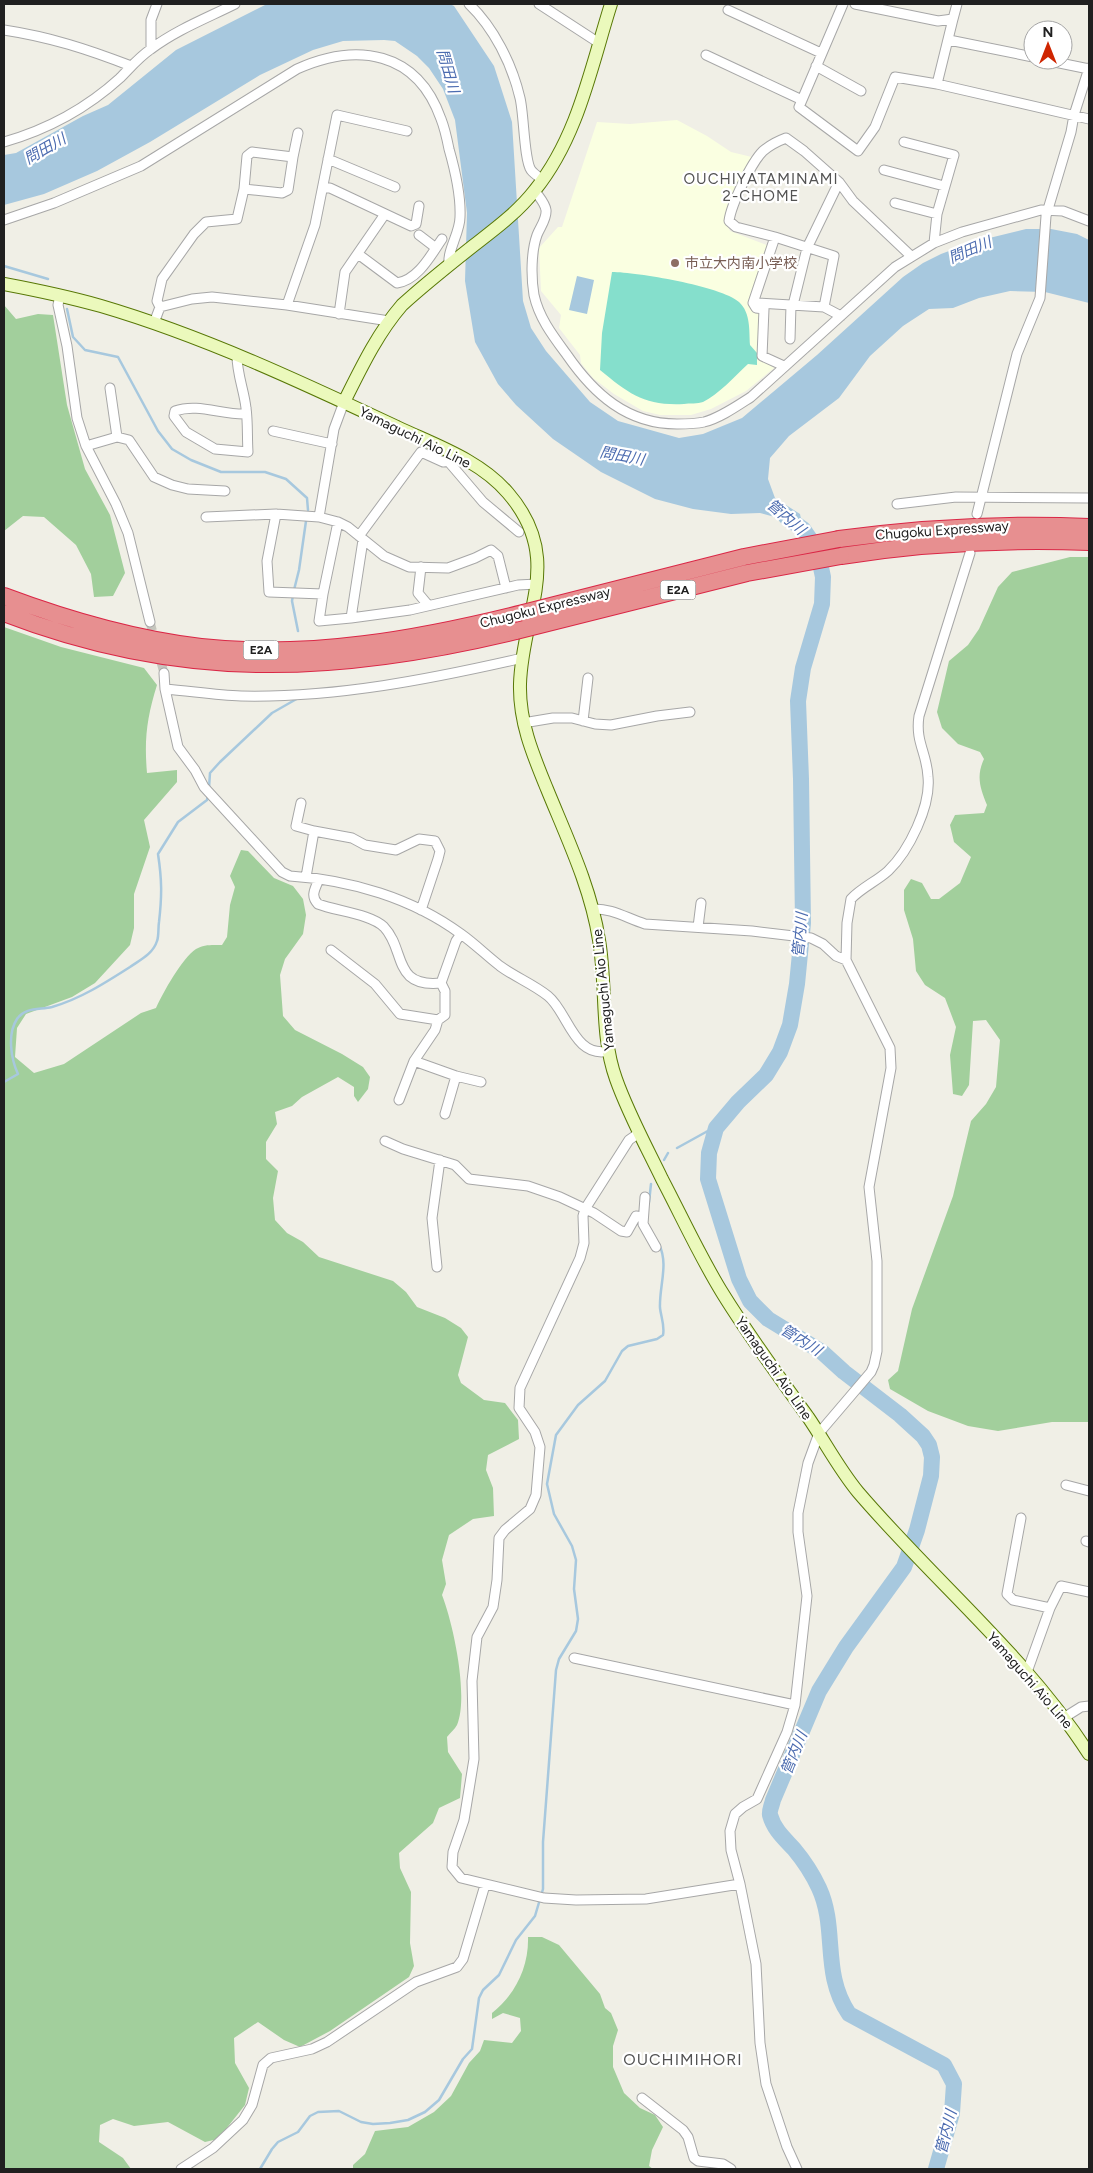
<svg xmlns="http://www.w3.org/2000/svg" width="1093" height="2173" viewBox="0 0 1093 2173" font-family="Figtree,'Noto Sans JP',sans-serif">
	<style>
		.education { fill: #faffe1 }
		.forest { fill: #a2cf9c }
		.pitch { fill: #85dfcc }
		.water { fill: #a7c8de }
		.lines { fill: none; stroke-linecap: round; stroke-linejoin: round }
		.stream { stroke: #a7c8de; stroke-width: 2.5 }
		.river { stroke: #a7c8de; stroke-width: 16 }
		.street-tunnel { stroke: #c6c6be; stroke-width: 9; stroke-dasharray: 9 4.5; stroke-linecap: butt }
		.street-casing { stroke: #a7a7a7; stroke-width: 11 }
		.secondary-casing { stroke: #587806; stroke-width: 14 }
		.highway-casing { stroke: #da2746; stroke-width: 18 }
		.street { stroke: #fff; stroke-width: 9 }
		.secondary { stroke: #ebf9bc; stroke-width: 12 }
		.highway { stroke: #e78f90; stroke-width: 16 }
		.highway-bridge-casing { stroke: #da2746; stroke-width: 18; stroke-linecap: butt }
		.highway-bridge { stroke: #e78f90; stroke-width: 16 }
		.education-dot { fill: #8d6e63; stroke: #fff; stroke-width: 2 }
		.labels { text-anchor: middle; stroke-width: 4.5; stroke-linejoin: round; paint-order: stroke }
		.shield { fill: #fff; stroke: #636363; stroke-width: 1 }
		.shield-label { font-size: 12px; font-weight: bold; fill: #202020 }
		.education-label { font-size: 14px; fill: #785e54; stroke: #fff; text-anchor: start }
		.street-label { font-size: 14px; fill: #202020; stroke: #fff }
		.water-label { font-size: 15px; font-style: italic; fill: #4c6cb0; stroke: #fff }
		.neighbourhood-label { font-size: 15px; letter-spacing: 1px; fill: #535353; stroke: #fff }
		.quarter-label { font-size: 16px; letter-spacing: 1px; fill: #535353; stroke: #fff }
	</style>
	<rect width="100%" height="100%" fill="#f0efe6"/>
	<path class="education" d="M677,120L707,136L731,152L756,158L730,200L726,223L730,231L769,246L751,300L762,314L759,358L774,368L746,391L711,409L691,415H660L643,411L614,394L593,378L581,363L580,355L559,328L561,315L541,291L539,248L558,227H562L597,122L630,124Z"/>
	<path class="forest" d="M4,305L16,319L38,314L53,315L67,405L85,469L110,515L125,573L113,596L94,597L91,574L76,545L44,517L23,516L4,531Z
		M1070,557H1089V1422H1052L998,1431L968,1426L928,1411L890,1389L888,1380L898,1371L912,1309L953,1196L971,1121L986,1104L996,1087L1000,1040L986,1020L973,1021L969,1085L962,1096L953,1094L950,1055L956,1027L945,998L925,985L916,971L913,939L904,910V890L911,879L922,883L931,899H939L960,883L971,857L954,842L950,825L955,815L984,813L987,805C980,788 976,776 984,759L980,752L958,744L942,728L937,712L949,661L968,645L979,629L998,587L1012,572Z
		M4,627L61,647L144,668L157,685C147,717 144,739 147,773L177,770V782L144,820L150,847L134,894V928L130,945L95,983L72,997L26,1014L17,1028L15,1057L34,1073L64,1064L141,1013L156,1008C163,993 182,958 196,949C204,944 213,945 222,945L227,937L230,905L235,887L230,876L241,850L248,851L274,878L293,886L303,899L306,915L303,934L285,959L280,975L283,1016L295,1030L342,1054L363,1067L370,1077L368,1089L358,1102L354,1096V1087L338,1077L302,1097L292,1106L275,1112L277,1124L266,1142V1159L278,1171L273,1198L275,1220L287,1233L303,1242L319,1257L393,1281L406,1292L417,1307L445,1318L461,1328L468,1337L458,1375L461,1383L484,1400L505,1403L518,1420L519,1439L488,1455L486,1470L493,1488L494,1516L473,1519L449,1535L442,1560L446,1584L442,1595C453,1623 469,1696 457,1725C455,1729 450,1733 447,1737L448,1752L462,1774L460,1798L439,1808L433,1823L399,1853L400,1868L411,1892L410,1943L414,1966L409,1977L330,2031L300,2047L284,2040L258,2022L234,2038L235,2063L249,2088L245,2105L218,2139L205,2142L168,2122L134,2126L113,2119L100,2125L99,2142L123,2158L131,2169H4Z
		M528,1937H542L559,1945L600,1994L605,2008L611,2013L618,2030L613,2046V2067L624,2093L640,2108L655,2115L663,2127L652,2150L649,2166L653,2169H353V2165L365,2154L375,2131L408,2127L434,2112L451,2096L469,2063L480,2051L484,2040L512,2043L521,2031L520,2018L503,2013L492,2019V2013C515,1995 529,1967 528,1937Z"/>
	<path class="pitch" d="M612,272C636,272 721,286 739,302C751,313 749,331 750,345L757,353V365L748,364C735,376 718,395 703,402C698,404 689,403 684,404C645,406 629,394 600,370L602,333Z"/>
	<path class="water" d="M267,4H450L454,6L494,66L512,122L523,301L531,328L546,351L590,402L618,421L679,438L703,434L742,418L817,355L903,277L923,263L941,254L973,242L1026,229H1051L1077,234L1089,240V303L1045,292L1010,291L979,298L953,308L929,309L903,326L870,356L839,398L789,436L770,458L768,479L775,498L800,514L803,529L782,519L760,513L731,514L693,509L655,499L601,472L553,439L516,405L498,384L475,342L465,281L467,213L455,120L443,89L429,68L417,56L395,41L384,40L343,41L313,50L260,75L150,142L97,171L44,194L4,205V155L16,153L83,116L108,105L176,50Z
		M577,276L594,280L587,314L569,310Z"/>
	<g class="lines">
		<path class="stream" d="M4,266L48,279
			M67,309L73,337L85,350L118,357L158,431L172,449L191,460L221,472H265L286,479L307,498L308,510
			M294,590L299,570L306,521
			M293,595L292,601L298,631
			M209,788L210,773L220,762L272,713L300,697
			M4,1082L18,1074C11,1059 7,1034 17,1019C25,1007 40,1010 52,1007C80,999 105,983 130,967C140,960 153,954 157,941C159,936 158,928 159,922C162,896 162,880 158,854L178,822L207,800L208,794
			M677,1148L706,1132L716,1128
			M664,1160L668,1153
			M649,1202L651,1184
			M260,2169L272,2149L278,2142L298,2132L310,2116L318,2112L339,2111L361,2122L373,2124L390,2123L408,2120L425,2112L439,2100L463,2059L472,2049L479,1998L483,1990L499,1975L516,1940L535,1916L543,1889V1842L556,1670L559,1659L576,1631L578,1619L574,1589L576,1560L572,1546L554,1514L547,1484L556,1435L578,1405L605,1381L622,1351L628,1346L657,1339L663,1335C665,1326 661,1317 660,1308C659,1286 669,1265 659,1244"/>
		<path class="river" d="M786,517L803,529L817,549L823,577L822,604L803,668L798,701L801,779L803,923L797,984L790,1025L780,1052L766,1075L738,1102L716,1128L709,1153L708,1179L739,1279L750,1301L768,1319L822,1352L844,1372L900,1415L923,1436L929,1445L932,1457L931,1476L917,1530L904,1567L846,1647L819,1691L773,1800C772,1805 769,1811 770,1815C774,1830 785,1839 794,1849C804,1861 813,1875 819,1888C838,1929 821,1973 849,2014L944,2065L954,2084L952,2113L936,2169"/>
		<path class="street-tunnel" d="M150,622L164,673"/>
		<defs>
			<path id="street" d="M469,4C494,28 512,64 520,98C524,114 524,160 531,170C534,174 539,177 543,180
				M539,4L599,43
				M843,4L799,107L858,151L875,127L895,77L937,84L1089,119
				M855,4L938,21L953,19L957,4
				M728,10L821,53
				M4,30C50,37 87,49 131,66
				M949,40L1033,57
				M151,49V20L157,4
				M706,55L802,100
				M1045,60L1089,69
				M816,66L861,91
				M937,84L953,19
				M4,142C46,130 87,108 120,78C130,68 139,57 151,49C176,30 207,18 235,4
				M904,142L954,155L937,214L934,243
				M328,159L395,187
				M884,170L944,186
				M323,188H330L411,226L416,224L419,206
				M244,189L282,193L288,190L293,157
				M535,191C539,197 545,203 546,210C547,219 540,227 537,235C531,252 531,277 534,295C539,318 553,336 567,355C594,394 627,424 677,424C686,424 695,424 704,422C720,418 737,406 751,397L895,267L934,243L962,232L1041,210L1063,211L1089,221
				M895,203L937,214
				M4,220L54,203L141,166L297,69C357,42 417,51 441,119C445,129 447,139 449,149C455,170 461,195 460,217C460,233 447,250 449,265
				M419,235L436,248
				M775,237L753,303L756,308L764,309L762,356L784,366
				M358,254L397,283C418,280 431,255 442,239
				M60,295L58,305L67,346L77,418L86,446L116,504L128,533L150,622
				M758,303L824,307L841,316
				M287,305L315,225L337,115L407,131
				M793,305L807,248L839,182
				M160,307L157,301L162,279L194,234L206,222L237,219L244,189L247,156L252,152L293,157L298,133
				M824,307L834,256L775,237L736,227L729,221C731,205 751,163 763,151C770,145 778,141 786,138L804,151L839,182L853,201L911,256
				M339,314L345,272L385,214
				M154,323L160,307L192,299L212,297L287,305L389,321
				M790,339L791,305
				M237,356C237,374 244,390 246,408C248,422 247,437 248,452L215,449L186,432L174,416L175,411C198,403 222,415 246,414
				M273,431L332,444
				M117,437L129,440L154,477L172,485L188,489L225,491
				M86,446L117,437L110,388
				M449,457L448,461L483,502L519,532
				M897,504L956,497L1089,498
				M276,514L267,561L269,592L323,594L338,522
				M977,514L1017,354L1040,298L1046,216L1071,132L1074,115L1089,68
				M206,517L276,514L319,517L334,429L344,402
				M319,517L338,522L348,527L384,556L409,567L448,568L475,558L491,550L498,556L506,588
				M359,536L421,452L443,462L448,461
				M363,540L351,618L410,610L518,585L537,584
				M421,567L418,593L428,605
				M323,594L319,621L351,618
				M164,673L165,689L178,747L195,770L204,787L282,872L290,876C351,880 412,898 461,934C475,944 487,956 500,966C515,977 533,984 548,996C568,1012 574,1059 609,1051
				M165,689C190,691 216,695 241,696C336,698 431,679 523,658
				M583,721L588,678
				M523,723L553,718H572L595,724L611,725L657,716L690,712
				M301,803L296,826L314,831
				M306,877L314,831L352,838L365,845L396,850L419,839L435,841L440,851L438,859L421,910
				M319,879C315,889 310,896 318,904C336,911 371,914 384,927C406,950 392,988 441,983
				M592,909C612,908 626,918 645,924L752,931L811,938L823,944L836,956L846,960
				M698,927L701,903
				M331,950L375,984L400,1014L438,1020
				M414,1061L456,1076L481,1082
				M399,1100L414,1061L435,1030L438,1020L445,1015V991L441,983L456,941L461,934
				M445,1114L456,1076
				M639,1133L629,1140L585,1209L583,1216L584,1243L580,1258L520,1388L519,1408L535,1432L540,1447L536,1495L530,1509L505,1530L499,1538L497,1580L493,1607L477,1637L472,1681L474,1759L464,1820L453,1852L452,1867L461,1878L544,1898L576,1900L646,1899L740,1884
				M385,1141L403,1149L455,1165L469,1179L528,1186L560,1197L594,1213L621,1231L627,1232L636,1216L642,1217
				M645,1197L643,1224L656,1247
				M437,1267L432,1218L440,1160
				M1066,1485L1089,1491
				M1021,1518L1007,1594L1013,1600L1050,1608
				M1086,1541L1089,1542
				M574,1658L795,1705
				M1027,1672L1050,1608L1061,1586L1089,1592
				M1065,1717L1081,1707L1089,1706
				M642,2098L683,2130L688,2137L694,2158L698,2161L723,2164L731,2169
				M181,2169L213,2148L243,2120L252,2105L263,2065L271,2058L312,2049L327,2042L416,1982L457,1967L463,1959L485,1885
				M797,2169L787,2147L766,2084L760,2043L756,1964L740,1884L731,1850L730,1831L735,1814L743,1807L757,1799L787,1732L795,1705L807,1596L798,1532V1513L808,1463L819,1433L871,1372L874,1365L877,1351V1261L869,1187L891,1068L890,1048L846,960L847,923L851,899C861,888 877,881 888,871C909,851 931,806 928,777C927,753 915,742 919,716L970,553"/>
			<path id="secondary" d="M4,284C36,290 69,297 101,306C203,336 301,382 397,427C435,445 480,460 508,493C565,559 522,612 520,684C519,722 533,755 547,789C567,838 591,888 599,940C607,986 600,1035 616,1079C628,1113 646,1146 662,1179C682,1217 700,1257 723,1294C749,1336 779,1377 808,1417C825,1442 839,1469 858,1492C934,1581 1026,1656 1089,1754
				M344,402C361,368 377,334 402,305C425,284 449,265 473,246C495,229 518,212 535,190C578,137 591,67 611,4"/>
			<path id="highway" d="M839,539C922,528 1005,523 1089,527
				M841,556C923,543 1006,539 1089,542
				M4,596C68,620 133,639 201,647C309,659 419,639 523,613
				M4,613C180,681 334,675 516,631"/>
		</defs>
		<use href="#street" class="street-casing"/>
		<use href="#secondary" class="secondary-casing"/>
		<use href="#highway" class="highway-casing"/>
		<use href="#street" class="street"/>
		<use href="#secondary" class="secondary"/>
		<use href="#highway" class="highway"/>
		<defs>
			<path id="highway-bridge" d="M523,613L744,557L839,539
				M516,631L747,573L841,556"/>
		</defs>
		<use href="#highway-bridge" class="highway-bridge-casing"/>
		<use href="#highway-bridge" class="highway-bridge"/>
	</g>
	<circle class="education-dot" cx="675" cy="263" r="5"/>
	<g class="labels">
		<g class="shield">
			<rect x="660.5" y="580.5" width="35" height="19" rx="4"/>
			<rect x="243.5" y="640.5" width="35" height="19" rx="4"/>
		</g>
		<g class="shield-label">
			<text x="678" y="594">E2A</text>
			<text x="261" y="654">E2A</text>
		</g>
		<g class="education-label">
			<text x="685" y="268">市立大内南小学校</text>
		</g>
		<g class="street-label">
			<text transform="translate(415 437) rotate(26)" y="5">Yamaguchi Aio Line</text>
			<text transform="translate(942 530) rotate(-4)" y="5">Chugoku Expressway</text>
			<text transform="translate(545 607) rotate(-14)" y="5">Chugoku Expressway</text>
			<text transform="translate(603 990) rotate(-96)" y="5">Yamaguchi Aio Line</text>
			<text transform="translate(774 1368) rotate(55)" y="5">Yamaguchi Aio Line</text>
			<text transform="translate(1030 1680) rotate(49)" y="5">Yamaguchi Aio Line</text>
		</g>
		<g class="water-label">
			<text transform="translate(448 71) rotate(74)" y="5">問田川</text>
			<text transform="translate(45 149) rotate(-30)" y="5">問田川</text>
			<text transform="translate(970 250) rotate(-23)" y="5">問田川</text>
			<text transform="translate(622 456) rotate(10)" y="5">問田川</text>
			<text transform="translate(786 517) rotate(41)" y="5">管内川</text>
			<text transform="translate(800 935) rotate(-85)" y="5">管内川</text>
			<text transform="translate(801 1340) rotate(32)" y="5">管内川</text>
			<text transform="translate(794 1753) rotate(-68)" y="5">管内川</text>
			<text transform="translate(946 2132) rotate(-76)" y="5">管内川</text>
		</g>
		<g class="neighbourhood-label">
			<text x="761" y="184">OUCHIYATAMINAMI<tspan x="761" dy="17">2-CHOME</tspan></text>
		</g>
		<g class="quarter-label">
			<text x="683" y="2065">OUCHIMIHORI</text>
		</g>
	</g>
	<rect width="1093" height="2173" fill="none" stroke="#202020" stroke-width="10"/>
	<g transform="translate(1048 45)"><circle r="24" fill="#ffffff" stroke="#a6a6a6"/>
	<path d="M0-4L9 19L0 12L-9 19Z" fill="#cf2501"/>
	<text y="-8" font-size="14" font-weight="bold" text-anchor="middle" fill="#202020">N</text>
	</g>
</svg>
